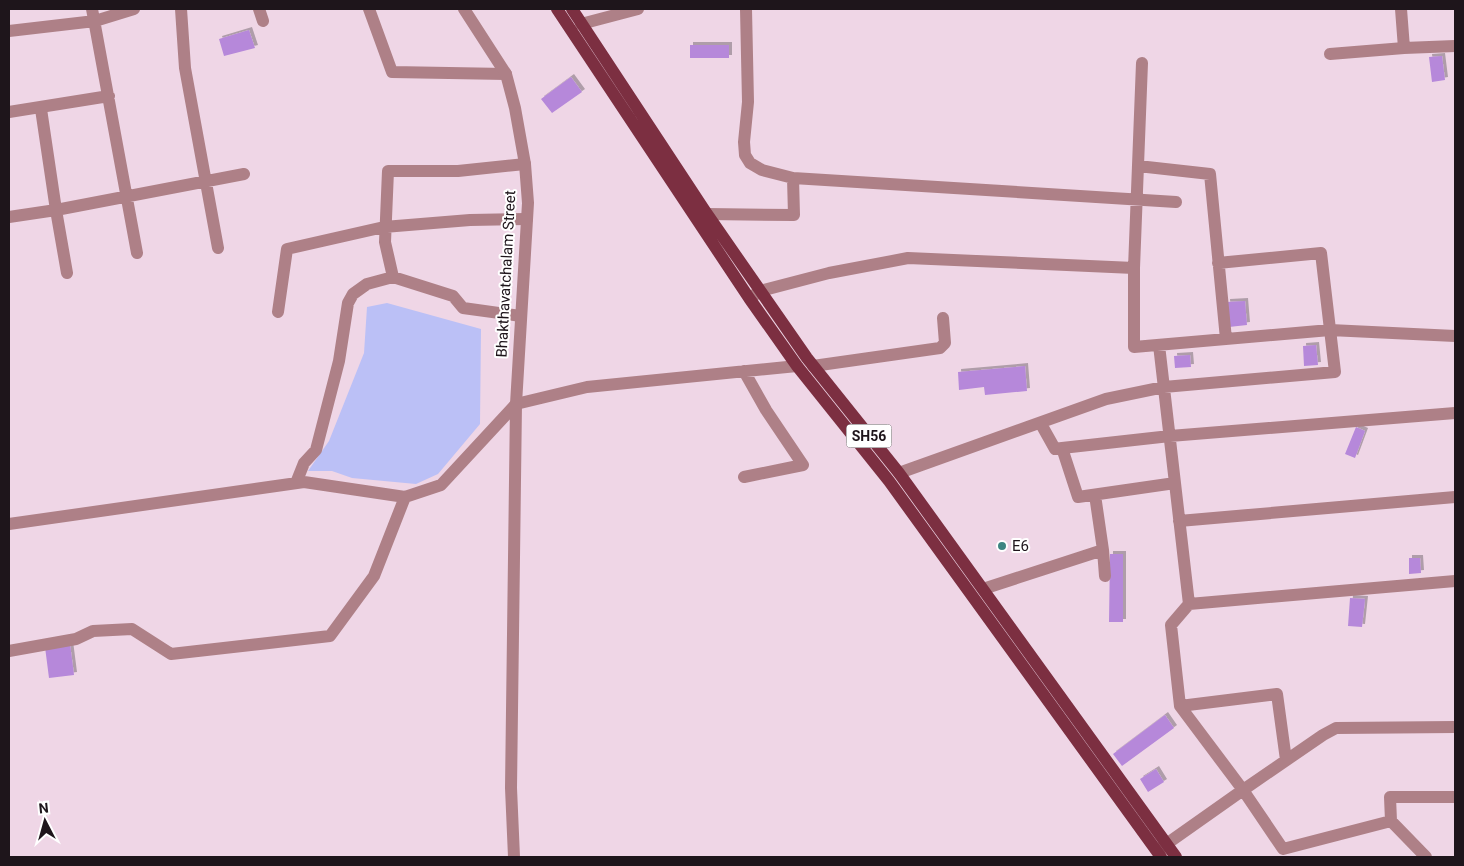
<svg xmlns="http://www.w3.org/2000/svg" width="1464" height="866" viewBox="0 0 1464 866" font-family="Roboto,sans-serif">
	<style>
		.water { fill: #bbc0f6 }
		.building { fill: #b688da; filter: url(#shadow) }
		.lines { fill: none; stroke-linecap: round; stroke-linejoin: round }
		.minor { stroke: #ae8087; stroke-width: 12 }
		.tertiary { stroke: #ae8087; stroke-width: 12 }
		.primary { stroke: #7c2f41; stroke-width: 12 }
		.poi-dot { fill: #3d8582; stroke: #fff; stroke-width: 2 }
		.labels { text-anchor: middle; stroke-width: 4; stroke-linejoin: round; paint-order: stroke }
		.shield { fill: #fff; stroke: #625b5f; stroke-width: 1 }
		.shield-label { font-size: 14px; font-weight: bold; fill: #1e151b }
		.street-label { font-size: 15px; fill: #1e151b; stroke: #fff }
		.poi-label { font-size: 15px; fill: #1e151b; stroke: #fff; text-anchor: start }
	</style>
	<defs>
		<filter id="shadow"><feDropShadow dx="3" dy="-3" stdDeviation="0" flood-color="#0004"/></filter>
	</defs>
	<rect width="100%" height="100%" fill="#efd6e6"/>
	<path class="water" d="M387,303L481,329L480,424L438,474L416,484L352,478L332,471H308L329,441L364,353L367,307Z"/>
	<path class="building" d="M249,30L255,48L224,56L219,39Z
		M690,45H729V58H690Z
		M1442,56L1445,80L1432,82L1429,57Z
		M571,77L582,92L552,113L541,99Z
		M1245,301L1247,325L1229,327L1227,302Z
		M1316,345L1318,365L1304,366L1303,346Z
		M1190,355L1191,367L1175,368L1174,356Z
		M1025,366L1027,391L985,395L984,387L959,390L958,372Z
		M1356,427L1365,431L1355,458L1345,454Z
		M1110,554H1123V622H1109Z
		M1409,558H1420L1421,573L1409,574Z
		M1350,598L1365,599L1362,627L1348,626Z
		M70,644L74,675L49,678L45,647Z
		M1165,715L1174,728L1122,766L1113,754Z
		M1156,769L1164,782L1148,792L1140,779Z"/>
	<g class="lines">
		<path class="minor" d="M92,9L137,253
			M181,9L185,68L218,248
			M259,9L263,21
			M369,9L392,72L506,74
			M746,9L748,102L744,142L745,155L750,163L762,170L793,178
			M581,24L638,9
			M9,31L95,21L134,9
			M1404,48L1455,46
			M1330,54L1404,48L1401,9
			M1142,63L1134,268V347L1330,330L1455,336
			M41,109L56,210L244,174
			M9,112L109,96
			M1138,166L1210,174L1226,339
			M707,214L794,215L793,178L1176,202
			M9,217L56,210L67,273
			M393,277L385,242L388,171H458L525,164
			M753,296L760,291L829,273L908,258L1134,268
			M278,312L287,249L384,227L470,220L527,219
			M1159,345L1189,604
			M813,366L940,348L945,343L943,318
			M1041,424L1055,449L1062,448L1078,497L1175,483
			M1062,448L1170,436L1455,413
			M899,473L1106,399L1164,387L1335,372L1321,253L1218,263
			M744,477L803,465L766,410L744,371
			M296,483L304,463L316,450L339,361L348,303L353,294L367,284L393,277L453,296L463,308L521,316
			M1179,521L1455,497
			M9,524L304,482L405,497L441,485L516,404L587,387L797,366
			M1103,550L1105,576
			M983,589L1103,550L1095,495
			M9,651L76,639L93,631L132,629L171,654L330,636L374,576L405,497
			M1180,706L1277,694L1286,760
			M1391,821L1390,797H1455
			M1158,850L1243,790L1180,706L1171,625L1189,604L1455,581
			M1426,857L1391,821L1283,849L1243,790L1323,735L1336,728L1455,727"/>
		<path class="tertiary" d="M464,9L506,74L515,108L525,164L528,203L516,404L511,788L514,857"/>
		<path class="primary" d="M557,9L749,298L797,366L889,481L1161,857
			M572,9L707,214L807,358L899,473L1176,857"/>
	</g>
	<circle class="poi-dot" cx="1002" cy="546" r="5"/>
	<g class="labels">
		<rect class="shield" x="846.5" y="424.5" width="45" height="23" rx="4"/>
		<g class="shield-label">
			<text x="869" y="441">SH56</text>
		</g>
		<g class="street-label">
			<text transform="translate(506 274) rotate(-87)" y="5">Bhakthavatchalam Street</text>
		</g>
		<g class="poi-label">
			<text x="1012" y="551">E6</text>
		</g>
	</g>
	<rect width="1464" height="866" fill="none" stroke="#1e151b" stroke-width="20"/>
	<g transform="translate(45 821) rotate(354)" stroke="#ffffff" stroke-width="4" paint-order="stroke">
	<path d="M0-4L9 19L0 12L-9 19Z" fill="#1e151b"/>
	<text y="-8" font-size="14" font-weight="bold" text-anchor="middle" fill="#1e151b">N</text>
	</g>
</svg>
